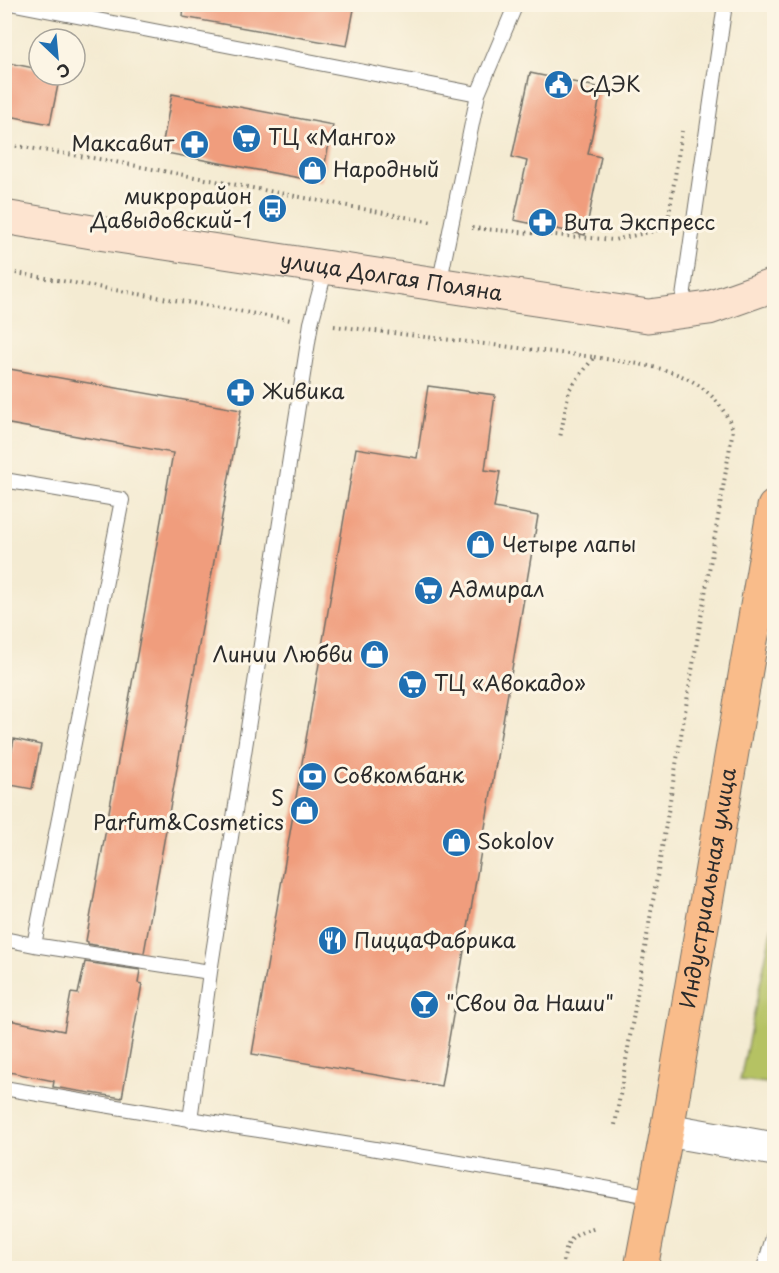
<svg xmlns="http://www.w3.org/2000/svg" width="779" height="1273" viewBox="0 0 779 1273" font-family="'Playpen Sans',sans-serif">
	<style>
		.green { fill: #b5c264; stroke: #707648; stroke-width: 1.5 }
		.building { fill: #f09d7d }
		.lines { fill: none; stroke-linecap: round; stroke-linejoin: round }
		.service-casing { stroke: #716e65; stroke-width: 16 }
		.tertiary-casing { stroke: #716e65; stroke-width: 35 }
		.secondary-casing { stroke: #716e65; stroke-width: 35 }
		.trunk-casing { stroke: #716e65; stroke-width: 35 }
		.path { stroke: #716e65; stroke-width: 4; stroke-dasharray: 1.5 4.5; stroke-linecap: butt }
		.service { stroke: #fff; stroke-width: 14 }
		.tertiary { stroke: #fff; stroke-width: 33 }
		.secondary { stroke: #fde4d0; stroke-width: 33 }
		.trunk { stroke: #f9bc8a; stroke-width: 33 }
		.labels { text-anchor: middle; stroke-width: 6; stroke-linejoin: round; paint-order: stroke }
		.poi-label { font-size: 21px; fill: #2b2b2b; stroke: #fcf5e5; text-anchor: start }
		.street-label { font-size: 21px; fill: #2b2b2b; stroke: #fcf5e5 }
	</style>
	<rect width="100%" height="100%" fill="#fcf5e5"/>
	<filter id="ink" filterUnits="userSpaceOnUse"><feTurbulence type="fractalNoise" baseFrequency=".0167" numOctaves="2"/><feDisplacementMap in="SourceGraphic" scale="12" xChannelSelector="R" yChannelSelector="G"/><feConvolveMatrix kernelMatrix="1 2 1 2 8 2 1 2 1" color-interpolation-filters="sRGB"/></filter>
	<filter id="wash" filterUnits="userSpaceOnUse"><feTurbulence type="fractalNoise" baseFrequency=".008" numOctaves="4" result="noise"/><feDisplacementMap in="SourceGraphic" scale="24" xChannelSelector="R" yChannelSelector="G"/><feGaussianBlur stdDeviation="1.35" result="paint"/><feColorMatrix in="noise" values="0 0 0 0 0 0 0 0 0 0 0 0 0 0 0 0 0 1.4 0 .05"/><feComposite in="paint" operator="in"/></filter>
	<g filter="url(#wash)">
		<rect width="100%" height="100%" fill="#f4ebd2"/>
		<path class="green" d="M772,927L774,928V1084L740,1080Z"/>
		<g id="blocks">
			<path class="building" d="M184,4H355L347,46L183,17Z
				M4,62L39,69V75H60L50,124L4,115Z
				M530,73L602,88L588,154L601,157L585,235L514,220L527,161L512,157Z
				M172,94L333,125L321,182L161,152Z
				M4,368L241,410L144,953L88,944V942L86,941L173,453L4,423Z
				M428,386L495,395L485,470L500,472L494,508L538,516L441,1086L252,1054L356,448L417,458Z
				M14,739L41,745L32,789L5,784Z
				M85,962L140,970L138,983L142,984L122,1098L53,1087L54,1081L4,1071V1019L64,1031L71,993L78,994Z"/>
		</g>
	</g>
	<g filter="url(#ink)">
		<use href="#blocks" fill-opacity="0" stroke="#716e65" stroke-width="1.5"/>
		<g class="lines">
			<defs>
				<path id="service" d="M15,4L478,94
					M439,285L478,94L516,4
					M681,311L725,4
					M4,480L122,500L34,945L210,972
					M4,939L34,945
					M4,1088C221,1126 438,1156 654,1197
					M190,1120L210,972L311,323L326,268
					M764,1268L774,1234"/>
				<path id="tertiary" d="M667,1130L774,1149"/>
				<g id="secondary">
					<path id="s1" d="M4,217L92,232L648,316L709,308L774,285"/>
				</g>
				<g id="trunk">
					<path id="s2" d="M641,1268L667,1130L774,507"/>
				</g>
			</defs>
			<use href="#service" class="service-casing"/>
			<use href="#tertiary" class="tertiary-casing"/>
			<use href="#secondary" class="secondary-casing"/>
			<use href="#trunk" class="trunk-casing"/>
			<path class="path" d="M4,144L105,160L432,222
				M472,228L614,240L667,228L682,131
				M4,271L291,320
				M334,326L594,357L569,390L560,438
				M594,357C652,367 707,367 733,429L615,1125
				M562,1268C567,1241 568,1236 596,1227"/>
			<use href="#service" class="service"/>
			<use href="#tertiary" class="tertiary"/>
			<use href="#secondary" class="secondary"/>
			<use href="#trunk" class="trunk"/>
		</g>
	</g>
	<defs>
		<symbol id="civic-disc" viewBox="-11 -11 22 22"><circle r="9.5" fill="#1f6fb2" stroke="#fcf5e5"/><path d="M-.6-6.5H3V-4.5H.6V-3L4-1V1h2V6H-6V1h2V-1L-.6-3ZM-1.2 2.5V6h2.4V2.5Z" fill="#fff"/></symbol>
		<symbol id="supermarket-disc" viewBox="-11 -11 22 22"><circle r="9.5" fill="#1f6fb2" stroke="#fcf5e5"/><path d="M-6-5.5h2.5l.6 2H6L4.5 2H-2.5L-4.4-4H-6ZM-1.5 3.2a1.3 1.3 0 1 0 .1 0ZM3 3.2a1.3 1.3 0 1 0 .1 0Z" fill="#fff"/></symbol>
		<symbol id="pharmacy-disc" viewBox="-11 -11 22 22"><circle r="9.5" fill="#1f6fb2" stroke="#fcf5e5"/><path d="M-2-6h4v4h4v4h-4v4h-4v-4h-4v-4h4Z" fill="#fff"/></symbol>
		<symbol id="shop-disc" viewBox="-11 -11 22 22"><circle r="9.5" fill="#1f6fb2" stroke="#fcf5e5"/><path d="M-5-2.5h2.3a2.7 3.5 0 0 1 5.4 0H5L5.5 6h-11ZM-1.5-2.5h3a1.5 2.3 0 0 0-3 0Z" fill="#fff"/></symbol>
		<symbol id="bus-disc" viewBox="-11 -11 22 22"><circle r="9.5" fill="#1f6fb2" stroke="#fcf5e5"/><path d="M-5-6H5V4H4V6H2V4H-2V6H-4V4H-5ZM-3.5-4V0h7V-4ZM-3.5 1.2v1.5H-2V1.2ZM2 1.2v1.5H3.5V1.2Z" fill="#fff"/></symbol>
		<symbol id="bank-disc" viewBox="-11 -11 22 22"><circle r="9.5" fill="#1f6fb2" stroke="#fcf5e5"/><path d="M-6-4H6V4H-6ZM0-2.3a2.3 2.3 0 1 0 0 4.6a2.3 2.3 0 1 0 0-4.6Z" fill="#fff"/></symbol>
		<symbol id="restaurant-disc" viewBox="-11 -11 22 22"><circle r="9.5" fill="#1f6fb2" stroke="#fcf5e5"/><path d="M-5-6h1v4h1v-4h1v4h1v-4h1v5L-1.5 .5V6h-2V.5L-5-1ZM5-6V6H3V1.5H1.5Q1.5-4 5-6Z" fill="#fff"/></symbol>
		<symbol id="bar-disc" viewBox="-11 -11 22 22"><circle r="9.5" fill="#1f6fb2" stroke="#fcf5e5"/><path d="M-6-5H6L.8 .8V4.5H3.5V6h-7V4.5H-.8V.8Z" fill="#fff"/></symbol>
	</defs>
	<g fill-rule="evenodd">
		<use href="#civic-disc" x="542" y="68" width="33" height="33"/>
		<use href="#supermarket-disc" x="230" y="122" width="33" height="33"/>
		<use href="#pharmacy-disc" x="178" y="128" width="33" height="33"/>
		<use href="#shop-disc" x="296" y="154" width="33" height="33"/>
		<use href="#bus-disc" x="256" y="192" width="33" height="33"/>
		<use href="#pharmacy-disc" x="526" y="206" width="33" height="33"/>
		<use href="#pharmacy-disc" x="224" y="376" width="33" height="33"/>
		<use href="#shop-disc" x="464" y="528" width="33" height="33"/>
		<use href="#supermarket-disc" x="412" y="574" width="33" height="33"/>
		<use href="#shop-disc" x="358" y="638" width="33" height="33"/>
		<use href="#supermarket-disc" x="396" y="668" width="33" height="33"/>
		<use href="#bank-disc" x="296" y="760" width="33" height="33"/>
		<use href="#shop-disc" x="288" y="794" width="33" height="33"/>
		<use href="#shop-disc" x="440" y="826" width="33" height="33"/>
		<use href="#restaurant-disc" x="316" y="924" width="33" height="33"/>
		<use href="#bar-disc" x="408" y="988" width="33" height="33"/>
	</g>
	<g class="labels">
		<g class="poi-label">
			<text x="579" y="92">СДЭК</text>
			<text x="268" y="145">ТЦ «Манго»</text>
			<text x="174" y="151" text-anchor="end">Максавит</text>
			<text x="333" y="177">Народный</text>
			<text x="252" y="204" text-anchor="end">микрорайон<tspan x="252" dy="24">Давыдовский-1</tspan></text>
			<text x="563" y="230">Вита Экспресс</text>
			<text x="262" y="399">Живика</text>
			<text x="502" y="552">Четыре лапы</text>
			<text x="449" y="597">Адмирал</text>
			<text x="353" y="662" text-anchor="end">Линии Любви</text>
			<text x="434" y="691">ТЦ «Авокадо»</text>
			<text x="333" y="783">Совкомбанк</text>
			<text x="284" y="806" text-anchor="end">S<tspan x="284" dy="24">Parfum&amp;Cosmetics</tspan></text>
			<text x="477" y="849">Sokolov</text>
			<text x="354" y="948">ПиццаФабрика</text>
			<text x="446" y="1011">"Свои да Наши"</text>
		</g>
		<g class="street-label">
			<text dy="7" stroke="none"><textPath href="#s1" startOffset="392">улица Долгая Поляна</textPath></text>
			<text dy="7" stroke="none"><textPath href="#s2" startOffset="386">Индустриальная улица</textPath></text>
		</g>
	</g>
	<rect width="779" height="1273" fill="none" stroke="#fcf5e5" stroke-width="24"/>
	<g transform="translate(57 57) rotate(154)"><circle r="28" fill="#fcf5e5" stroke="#a8a49b" stroke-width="1.5"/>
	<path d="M0-4.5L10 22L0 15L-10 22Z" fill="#1f6fb2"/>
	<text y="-9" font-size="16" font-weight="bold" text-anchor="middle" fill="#2b2b2b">С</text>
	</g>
</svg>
